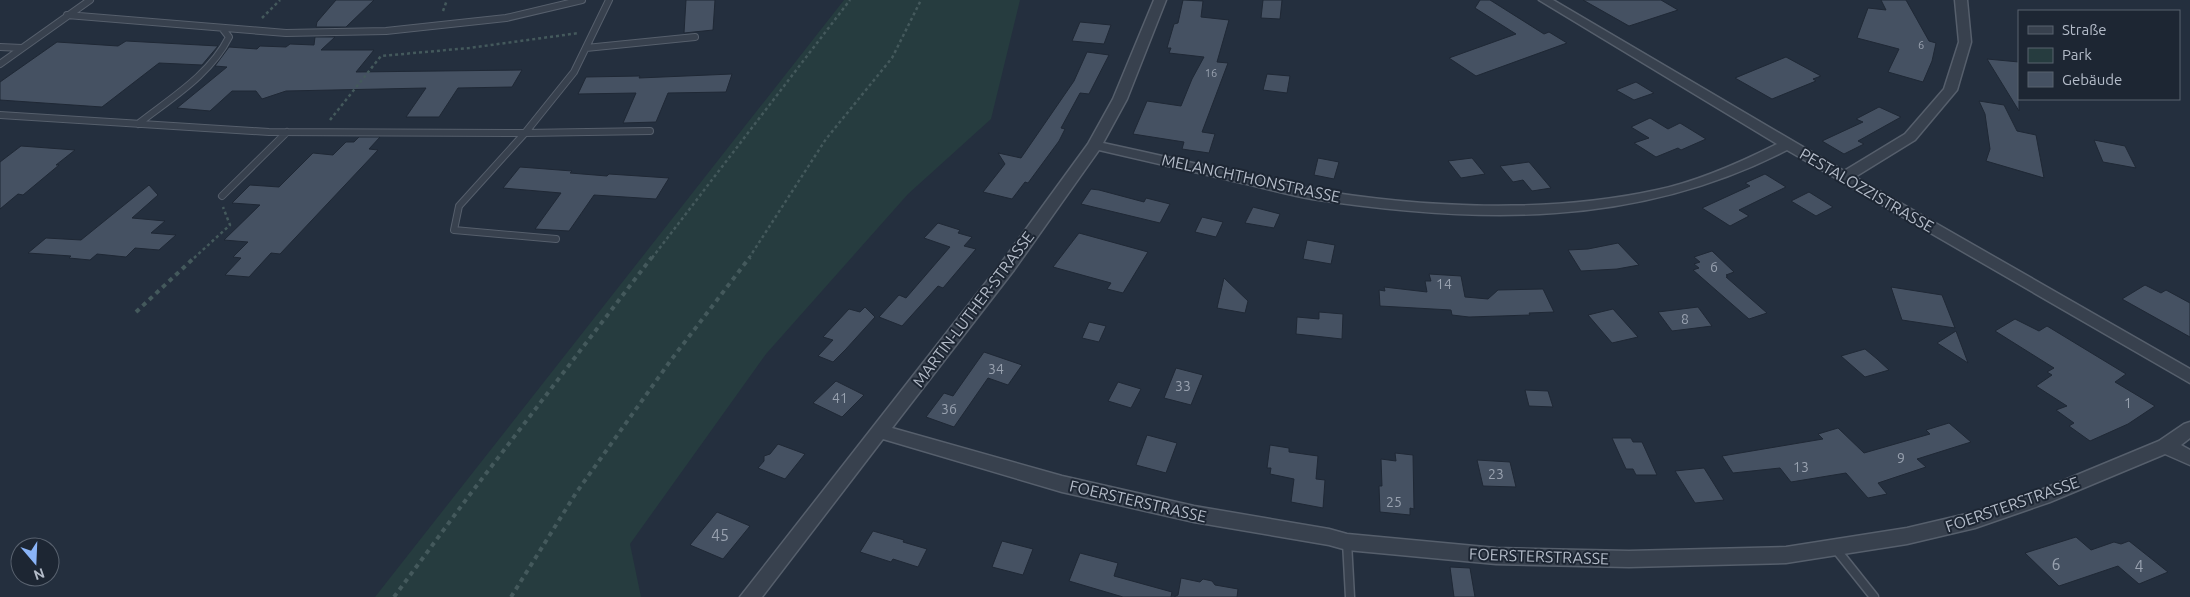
<svg xmlns="http://www.w3.org/2000/svg" width="2190" height="597" viewBox="0 0 2190 597" font-family="Ubuntu,sans-serif">
	<style>
		.green { fill: #263c3f }
		.building { fill: #455162; stroke: #1f2835 }
		.lines { fill: none; stroke-linecap: round; stroke-linejoin: round }
		.service-far1-casing { stroke: #565f6c; stroke-width: 8 }
		.service-casing { stroke: #565f6c; stroke-width: 11 }
		.minor-casing { stroke: #565f6c; stroke-width: 3 }
		.path-far1 { stroke: #44595c; stroke-width: 2.5; stroke-dasharray: 3 3; stroke-linecap: butt }
		.path { stroke: #44595c; stroke-width: 4; stroke-dasharray: 4.5 4.5; stroke-linecap: butt }
		.service-far1 { stroke: #38414e; stroke-width: 6 }
		.service { stroke: #38414e; stroke-width: 8 }
		.minor { fill: #38414e; fill-rule: evenodd }
		.labels { text-anchor: middle; stroke-width: 4; stroke-linejoin: round; paint-order: stroke }
		.far-number-label { font-size: 11px; fill: #98a1af }
		.number-label { font-size: 14px; fill: #98a1af }
		.street-label { font-size: 16px; fill: #b4bcc9; stroke: #1d2633 }
		.near-number-label { font-size: 16px; fill: #98a1af }
	</style>
	<rect width="100%" height="100%" fill="#242f3e"/>
	<path class="green" d="M844,0H1020L991,119L908,194L766,354L630,544L641,597H375Z"/>
	<path class="building" d="M336,0H374L346,27H316L317,22Z
		M686,0H715L713,30L684,33Z
		M1183,0L1203,1L1201,17L1229,20L1217,62L1228,63L1202,132L1215,134L1209,153L1182,149L1184,142L1133,134L1147,101L1181,106L1192,79L1204,57L1169,53L1171,48H1167L1174,24L1178,23Z
		M1263,0H1282L1280,19L1261,18Z
		M1480,0H1490L1544,34L1549,32L1567,43L1476,76L1449,58L1516,34L1475,8Z
		M1583,0H1661L1678,10L1629,26Z
		M1881,0H1906L1929,41L1936,43L1932,61L1923,82L1888,72L1899,49L1857,38L1868,8L1886,10Z
		M1080,22L1111,25L1104,44L1072,41Z
		M315,37H335L321,50H374L356,72L522,70L512,87L458,88L439,117H406L426,88L286,91L262,99L256,91H232L210,111L177,108L227,67L215,66L229,47L257,49L260,46L286,47L290,44L314,45Z
		M126,41L218,46L202,65L159,63L102,107L0,100V82L57,42L118,46Z
		M1087,52L1109,55L1089,94L1080,93L1061,128L1065,129L1059,141L1028,183L1025,182L1012,199L983,192L1005,164L998,153L1021,158L1074,81Z
		M1786,57L1821,76L1813,79L1816,81L1772,99L1735,78Z
		M1987,59L2019,62V111Z
		M732,74L726,92L668,93L656,122L623,123L636,93L578,94L586,77L640,76L639,78Z
		M1267,74L1290,76L1287,93L1263,90Z
		M1636,82L1654,93L1634,100L1616,90Z
		M1979,101L2004,105L2017,131L2036,135L2044,178L1986,161L1990,149L1985,114Z
		M1879,107L1901,117L1858,141L1864,144L1844,154L1822,141L1863,122L1856,119Z
		M1650,118L1668,129L1680,123L1706,139L1681,150L1678,148L1656,157L1634,143L1649,138L1631,127Z
		M359,137H380L369,149L378,150L280,254L271,253L249,277L225,275L241,258L233,257L248,242L224,240L260,205L232,203L250,185L279,187L313,153L333,155L346,142H354Z
		M2094,140L2125,146L2136,168L2103,162Z
		M21,146L75,150L56,165H59L23,195L18,194L0,209V162Z
		M1318,158L1339,162L1334,179L1314,175Z
		M1472,158L1485,174L1461,178L1448,161Z
		M1529,162L1551,188L1532,191L1523,180L1513,182L1500,166Z
		M520,167L572,171L570,173L607,176L609,174L669,178L656,199L594,195L569,231L535,229L561,193L503,188Z
		M1765,174L1786,187L1739,210L1749,216L1730,226L1702,208L1750,186L1745,183Z
		M149,185L158,195L132,218L165,221L151,233L176,235L159,250L135,248L126,257L97,254L90,260L69,258L71,256L28,253L46,238L81,240Z
		M1091,189L1099,190L1144,202L1146,198L1170,204L1160,223L1081,204Z
		M1809,192L1833,207L1816,216L1791,201Z
		M1253,207L1280,214L1274,228L1245,223Z
		M1202,217L1223,222L1216,237L1195,232Z
		M938,223L960,230L958,233L972,237L964,246L976,249L943,288L938,286L902,326L879,317L899,295L906,298L950,247L924,238Z
		M1079,233L1148,252L1123,293L1107,289L1111,283L1053,267Z
		M1307,240L1335,245L1331,264L1303,259Z
		M1618,243L1639,265L1617,269L1581,271L1568,250L1588,249Z
		M1712,251L1734,272L1726,275L1728,276L1726,277L1767,313L1749,319L1693,270L1699,268L1694,264L1700,262L1694,257Z
		M1429,274L1461,276L1465,297L1488,299L1498,290L1543,289L1554,312L1529,313L1530,315L1469,317L1452,315L1451,310L1380,306L1379,290L1385,291L1384,287L1427,292L1425,281H1431Z
		M1224,278L1248,301L1245,313L1217,308Z
		M2145,285L2161,293L2166,290L2190,303V337L2122,299Z
		M1891,287L1942,295L1955,328L1902,320Z
		M865,307L875,317L846,349L833,362L818,356L833,340L823,337L849,309L860,312Z
		M1698,307L1712,326L1672,331L1658,312Z
		M1613,309L1638,337L1612,343L1588,315Z
		M1319,312L1343,314L1342,339L1296,334L1297,317L1319,319Z
		M2015,319L2039,331L2047,326L2126,374L2115,382L2155,406L2128,424L2090,441L2069,426L2074,423L2056,410L2067,406L2036,386L2052,375L2047,372L2054,368L1995,331Z
		M1089,322L1106,326L1099,342L1082,338Z
		M1956,331L1968,363L1937,343Z
		M1865,349L1877,359L1889,370L1865,377L1841,356Z
		M984,352L1022,365L1008,385L988,378L954,427L926,417L944,393L953,396Z
		M1176,368L1203,375L1191,405L1164,398Z
		M836,381L864,395L842,417L813,403Z
		M1118,382L1141,389L1131,408L1108,401Z
		M1525,390L1548,391L1553,407L1529,406Z
		M1949,423L1971,442L1917,459L1926,467L1878,483L1887,494L1868,498L1846,473L1791,482L1780,468L1733,473L1722,456L1823,439L1818,434L1838,428L1864,453L1930,434L1926,430Z
		M1147,435L1177,443L1166,473L1136,465Z
		M1612,438H1631L1633,442H1642L1657,475H1636L1633,469H1626Z
		M778,444L805,454L785,479L758,468L764,461V456L770,454Z
		M1270,445L1289,448V452L1318,456L1316,479L1325,480L1323,508L1291,502L1294,479L1270,474L1271,468H1267Z
		M1395,453L1413,455L1414,509L1410,508V515L1380,512L1379,486H1382L1381,459L1396,461Z
		M1477,460L1510,462L1516,487L1483,486Z
		M1704,468L1724,500L1695,503L1675,471Z
		M717,512L750,526L723,559L690,545Z
		M873,531L904,540L903,542L927,549L918,567L893,559L891,562L860,552Z
		M2076,537L2091,550L2114,542L2121,544L2129,541L2168,572L2139,584L2118,566L2059,586L2025,553Z
		M1002,541L1033,549L1023,575L992,567Z
		M1080,553L1118,563L1114,576L1172,592L1171,597H1123L1069,581Z
		M1450,567L1470,568L1475,597H1454Z
		M1181,578L1200,582L1203,579L1212,581L1215,585L1238,589L1237,597H1174L1178,595Z"/>
	<g class="lines">
		<defs>
			<path id="service-far1" d="M67,15L286,33L386,31L506,18L582,0
				M0,47L22,48
				M586,48L695,37
				M0,64L90,0
				M0,115L269,132L525,133L650,131
				M138,124C171,98 210,75 229,37L222,28
				M222,196L287,132
				M556,239L454,230L459,206L525,133L574,72L609,0"/>
			<path id="service" d="M1347,542L1350,597
				M1835,548L1874,597"/>
			<path id="minor" d="M1154,0H1166L1127,99L1103,143C1149,153 1194,163 1240,174C1263,179 1287,185 1310,189C1421,208 1547,214 1657,190C1699,181 1739,163 1777,144L1539,0H1553L1844,171L1905,134L1944,89L1959,42L1955,0H1967L1971,42L1957,90L1915,140L1855,177L2190,369V383L1787,150C1636,228 1476,224 1312,199C1288,195 1265,188 1242,183C1194,172 1146,161 1099,150L1014,270L892,428L1062,476L1194,506L1329,529L1347,534L1496,548L1629,551L1786,547L1907,528L1975,512L2036,492L2159,441L2184,424L2190,422V438L2181,445L2190,450V465L2165,454L2050,502L1975,528L1907,544L1786,563L1629,567L1496,564L1347,550L1329,545L1194,522L1062,492L883,439L762,597H740L1002,262L1088,144L1113,99Z"/>
		</defs>
		<use href="#service-far1" class="service-far1-casing"/>
		<use href="#service" class="service-casing"/>
		<use href="#minor" class="minor-casing"/>
		<path class="path-far1" d="M443,11L447,0
			M262,18L280,0
			M330,120L381,56L469,48L579,33
			M194,258L230,225L223,207
			M652,258L850,0
			M749,258L826,139L892,58L921,0"/>
		<path class="path" d="M136,312L195,257
			M394,597L468,497L652,257
			M511,597L576,493L671,360L750,257"/>
		<use href="#service-far1" class="service-far1"/>
		<use href="#service" class="service"/>
		<use href="#minor" class="minor"/>
	</g>
	<g class="labels">
		<g class="far-number-label">
			<text x="1921" y="49">6</text>
			<text x="1211" y="77">16</text>
		</g>
		<g class="number-label">
			<text x="1714" y="272">6</text>
			<text x="1444" y="289">14</text>
			<text x="1685" y="324">8</text>
			<text x="996" y="374">34</text>
			<text x="1183" y="391">33</text>
			<text x="840" y="403">41</text>
			<text x="2128" y="408">1</text>
			<text x="949" y="414">36</text>
			<text x="1901" y="463">9</text>
			<text x="1801" y="472">13</text>
			<text x="1496" y="479">23</text>
			<text x="1394" y="507">25</text>
		</g>
		<g class="street-label">
			<text transform="translate(1251 178) rotate(12)" y="6">MELANCHTHONSTRASSE</text>
			<text transform="translate(1867 190) rotate(30)" y="6">PESTALOZZISTRASSE</text>
			<text transform="translate(973 309) rotate(-53)" y="6">MARTIN-LUTHER-STRASSE</text>
			<text transform="translate(1138 501) rotate(13)" y="6">FOERSTERSTRASSE</text>
			<text transform="translate(2012 504) rotate(-19)" y="6">FOERSTERSTRASSE</text>
			<text transform="translate(1539 556) rotate(2)" y="6">FOERSTERSTRASSE</text>
		</g>
		<g class="near-number-label">
			<text x="720" y="541">45</text>
			<text x="2056" y="570">6</text>
			<text x="2139" y="572">4</text>
		</g>
	</g>
	<rect x="2018" y="10" width="162" height="90" fill="#1d2633" stroke="#59626f"/>
	<rect x="2028" y="26" width="25" height="8" fill="#38414e" stroke="#59626f"/>
	<text x="2062" y="35" font-size="15" fill="#b4bcc9">Straße</text>
	<rect x="2028" y="48" width="25" height="15" fill="#263c3f" stroke="#59626f"/>
	<text x="2062" y="60" font-size="15" fill="#b4bcc9">Park</text>
	<rect x="2028" y="72" width="25" height="15" fill="#455162" stroke="#59626f"/>
	<text x="2062" y="85" font-size="15" fill="#b4bcc9">Gebäude</text>
	<g transform="translate(35 562) rotate(161)"><circle r="24" fill="#1d2633" stroke="#59626f"/>
	<path d="M0-4L9 19L0 12L-9 19Z" fill="#8ab4f8"/>
	<text y="-8" font-size="14" font-weight="bold" text-anchor="middle" fill="#b4bcc9">N</text>
	</g>
</svg>
